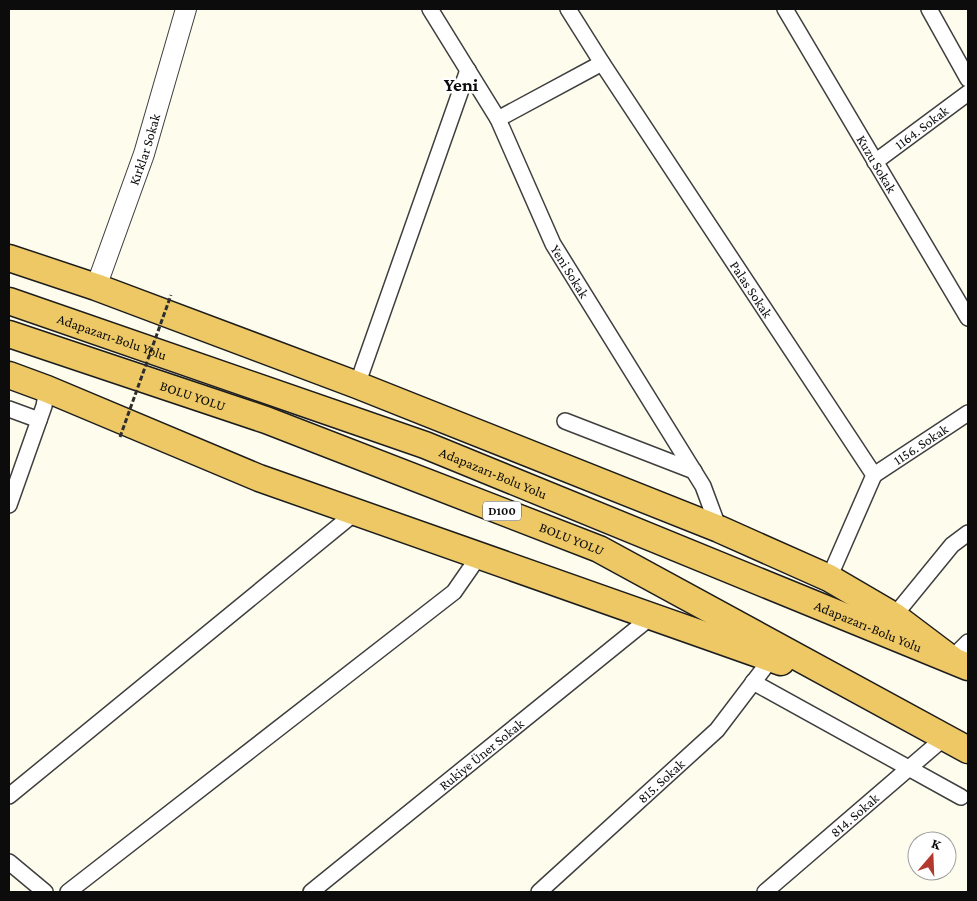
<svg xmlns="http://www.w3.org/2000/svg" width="977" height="901" viewBox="0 0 977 901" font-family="'Crimson Pro',serif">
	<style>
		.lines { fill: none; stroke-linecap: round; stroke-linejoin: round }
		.minor-casing { stroke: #3f3f3f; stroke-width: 18 }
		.tertiary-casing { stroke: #3f3f3f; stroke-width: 22 }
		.trunk-casing { stroke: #1d1d1d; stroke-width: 29 }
		.minor { stroke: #fff; stroke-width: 15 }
		.tertiary { stroke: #fff; stroke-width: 20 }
		.trunk { stroke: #edc864; stroke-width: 26 }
		.path-bridge { stroke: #2e2e2e; stroke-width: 3; stroke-dasharray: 5 2.5; stroke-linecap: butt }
		.labels { text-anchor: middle; stroke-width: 5; stroke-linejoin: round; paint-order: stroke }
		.shield { fill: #fff; stroke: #555; stroke-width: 1 }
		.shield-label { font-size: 12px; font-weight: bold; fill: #0c0c0c }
		.street-label { font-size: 14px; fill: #0c0c0c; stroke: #fff }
		.district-label { font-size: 19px; font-weight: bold; fill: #0c0c0c; stroke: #fff }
	</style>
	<rect width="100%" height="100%" fill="#fefded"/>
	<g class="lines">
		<defs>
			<g id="minor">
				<path id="s1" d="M430,9L498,119L553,244L703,486L719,529"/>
				<path id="s2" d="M568,9L602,63L874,475L829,578"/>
				<path id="s3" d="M785,9L968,318"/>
				<path d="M929,9L968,79"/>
				<path d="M498,119L602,63"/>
				<path id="s4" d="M875,162L968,93"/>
				<path d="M357,385L468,70"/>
				<path d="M9,409L39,420"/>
				<path d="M565,421L694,471"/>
				<path id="s5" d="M874,475L968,413"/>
				<path d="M9,505L44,406L47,389"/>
				<path d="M894,616L952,545L968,533"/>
				<path d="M951,659L968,642"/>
				<path d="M753,682L961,797"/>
				<path d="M9,796L356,512"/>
				<path d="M9,862L45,892"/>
				<path d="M68,892L454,592L479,556"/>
				<path id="s6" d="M311,892L651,617"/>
				<path id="s7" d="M539,892L717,730L771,659"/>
				<path id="s8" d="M765,892L944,738"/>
			</g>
			<g id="tertiary">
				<path id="s9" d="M96,287L144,154L186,9"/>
			</g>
			<g id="trunk">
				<path d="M9,258L96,287L357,385L719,529L829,578L894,616L951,659"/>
				<path id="s10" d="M9,301L425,445L968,667"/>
				<path id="s11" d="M9,334L266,420L599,549L968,750"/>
				<path d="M9,375L47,389L259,478L781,662"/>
			</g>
		</defs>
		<use href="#minor" class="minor-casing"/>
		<use href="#tertiary" class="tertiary-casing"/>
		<use href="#trunk" class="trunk-casing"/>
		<use href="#minor" class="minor"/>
		<use href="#tertiary" class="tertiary"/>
		<use href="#trunk" class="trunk"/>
		<path class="path-bridge" d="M120,437L171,295"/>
	</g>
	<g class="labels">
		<rect class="shield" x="483" y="501.5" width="38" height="19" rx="4"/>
		<g class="shield-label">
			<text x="502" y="515">D100</text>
		</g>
		<g class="street-label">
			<text dy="5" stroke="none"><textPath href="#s4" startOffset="58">1164. Sokak</textPath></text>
			<text dy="5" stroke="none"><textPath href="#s9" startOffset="146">Kırklar Sokak</textPath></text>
			<text dy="5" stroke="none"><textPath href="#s3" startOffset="180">Kuzu Sokak</textPath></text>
			<text dy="5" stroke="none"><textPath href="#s1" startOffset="298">Yeni Sokak</textPath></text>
			<text dy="5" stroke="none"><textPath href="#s2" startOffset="335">Palas Sokak</textPath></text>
			<text dy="5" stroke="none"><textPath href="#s10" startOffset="109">Adapazarı-Bolu Yolu</textPath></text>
			<text dy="5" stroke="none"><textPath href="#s11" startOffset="194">BOLU YOLU</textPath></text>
			<text dy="5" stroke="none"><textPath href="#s5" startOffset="56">1156. Sokak</textPath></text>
			<text dy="5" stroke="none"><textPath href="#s10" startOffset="514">Adapazarı-Bolu Yolu</textPath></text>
			<text dy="5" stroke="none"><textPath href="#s11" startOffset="599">BOLU YOLU</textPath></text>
			<text dy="5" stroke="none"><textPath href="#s10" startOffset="919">Adapazarı-Bolu Yolu</textPath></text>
			<text dy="5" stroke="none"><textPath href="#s6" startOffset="219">Rukiye Üner Sokak</textPath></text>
			<text dy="5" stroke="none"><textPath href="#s7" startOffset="165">815. Sokak</textPath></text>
			<text dy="5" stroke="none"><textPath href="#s8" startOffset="118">814. Sokak</textPath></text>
		</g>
		<g class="district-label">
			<text x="461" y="91">Yeni</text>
		</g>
	</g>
	<rect width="977" height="901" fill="none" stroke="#0c0c0c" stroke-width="20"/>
	<g transform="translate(932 856) rotate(19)"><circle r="24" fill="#ffffff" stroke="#9e9e9e"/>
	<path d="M0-4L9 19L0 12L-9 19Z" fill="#b3382e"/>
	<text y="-8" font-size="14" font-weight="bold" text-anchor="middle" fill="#0c0c0c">K</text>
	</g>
</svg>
